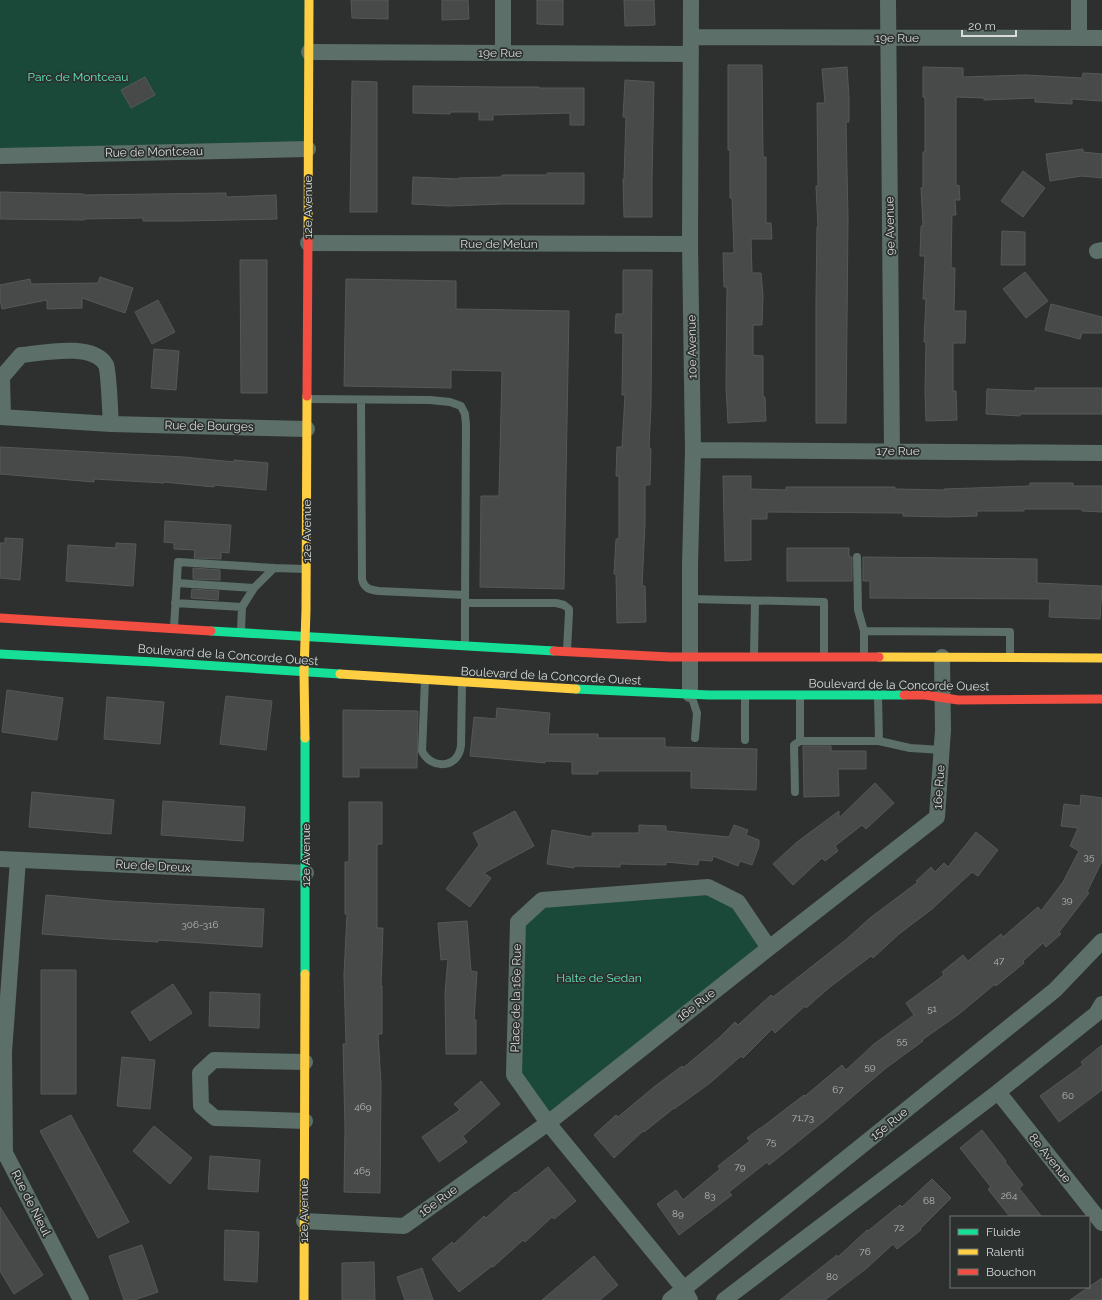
<svg xmlns="http://www.w3.org/2000/svg" width="1102" height="1300" viewBox="0 0 1102 1300" font-family="Raleway,sans-serif">
	<style>
		.green { fill: #1a493a }
		.building { fill: #474a49; stroke: #555857 }
		.lines { fill: none; stroke-linecap: round; stroke-linejoin: round }
		.lane { stroke: #5c6f68; stroke-width: 8 }
		.street { stroke: #5c6f68; stroke-width: 16 }
		.fast { stroke: #16e098; stroke-width: 9 }
		.slow { stroke: #ffcf43; stroke-width: 9 }
		.jam { stroke: #f24e42; stroke-width: 9 }
		.labels { text-anchor: middle; stroke-width: 3.5; stroke-linejoin: round; paint-order: stroke }
		.number-label { font-size: 10px; fill: #b4b7b6 }
		.street-label { font-size: 12px; fill: #d8dbda; stroke: #2c312f }
		.park-label { font-size: 12px; fill: #61e7bc; stroke: #2c312f }
	</style>
	<rect width="100%" height="100%" fill="#2d302f"/>
	<path class="green" d="M0,0H309L308,149L0,156Z
		M708,887L738,902L769,948L548,1123L514,1075L518,922L542,900Z"/>
	<path class="building" d="M351,0H388V19L352,18Z
		M442,0H468L469,19L442,20Z
		M537,0H563V25L537,24Z
		M624,0H654L655,25L625,26Z
		M728,65H762L763,157H766V223H771L772,239H751L752,273H761L763,296L762,325H753V355L763,356V397H765L766,421L728,423L726,388L727,287H724L723,253H734L732,198H730V150H728Z
		M847,67L849,97V122H846L848,218L846,423H816V300L817,227H818L816,186H818L817,103H825L822,69Z
		M923,67L963,68V77L1025,75L1082,78L1083,73L1102,74V101L1072,99V104L1035,102V98L984,100V98L956,97V186L959,185L960,200H955L956,215H952L951,268H955L954,311H966L965,343H953V391H956L957,420L926,421L925,392L926,342H924L926,299H923L925,256H920L921,226H923L921,188L923,187V152H925V97H923Z
		M145,77L155,95L131,108L121,90Z
		M625,80L654,82L652,180V217H624L623,179H624L626,117H623Z
		M352,81L377,82V212H350Z
		M413,86L503,87H539V88H584V125H570V113L493,115V120H479V112H450V114L413,113Z
		M1083,149V152L1102,154V178L1082,176L1050,181L1046,154Z
		M1023,171L1045,188L1023,217L1001,201Z
		M547,173H584V204H503L449,206L412,204L413,177L458,179V178L502,177V175H547Z
		M0,192L84,194V195L226,193V197L276,195L277,219L186,221H143V218L84,219V220L0,219Z
		M1002,231L1025,232V265H1001Z
		M240,260H267V393H241Z
		M623,270H652L651,405L649,448L651,449L650,485H645V524L642,586H645L646,622L617,623L616,574H614L616,539H619V476H616L617,447H622L625,395H622L623,333H615L616,314H623Z
		M1025,272L1048,301L1026,318L1003,289Z
		M100,277L133,288L125,313L82,298V308L47,309V300L2,309L0,299V285L30,279L31,284L98,283Z
		M346,279L456,281V309L569,311L564,589L480,587L481,496H499L502,371L451,370V388L344,386Z
		M158,300L175,332L152,344L135,312Z
		M1051,304L1102,317V333H1082L1080,339L1045,330Z
		M154,349L179,351L176,390L151,388Z
		M1035,388H1102V414H1020V416L986,414L987,389L1035,391Z
		M0,447L184,457L234,462V460L268,463L266,490L214,485V487L164,482V483L94,479V482L0,474Z
		M723,476H751V489L786,490V487H895V489L945,490L944,489L1030,486V483H1073V486H1102V512L1082,511V509H1024V511H977V516L948,517L903,516V513L767,512V519H751V560L725,561Z
		M165,521L231,525L229,553L221,552V559L194,558L195,550L174,549V543L164,542Z
		M5,538L23,539L20,580L0,578V543H5Z
		M116,543L136,544L133,586L66,581L68,545L116,548Z
		M787,548H849V557H852V581H787Z
		M863,557L1037,559V583L1102,586L1100,619L1049,617L1050,599L870,598V581H863Z
		M193,568L220,570V580L193,579Z
		M192,589L219,591L218,600L191,598Z
		M7,690L63,698L57,740L2,732Z
		M226,696L272,701L266,750L220,744Z
		M107,697L164,702L160,744L104,739Z
		M497,708L550,713L548,734H598V738H665V747L757,749L756,790L691,788V771H598V774H572V762L545,761V763L470,756L474,717L496,719Z
		M343,710L418,711L417,768H359V777H343Z
		M803,746H831V751H866V769H838L839,796L804,797Z
		M875,783L894,803L866,829L862,825L835,846L838,851L825,861L822,858L793,885L773,864L797,842L839,811V818Z
		M32,792L114,800L111,834L29,827Z
		M1081,795L1102,798V861L1087,892L1089,893L1059,932L1061,934L1046,947L1043,943L1023,961L1024,963L996,986L995,984L959,1014L922,1040L923,1041L886,1068L824,1121L769,1165L767,1162L729,1192L732,1195L679,1235L657,1204L676,1190L683,1200L720,1169L718,1166L750,1141L747,1138L760,1128H761L804,1095L805,1096L842,1065L846,1070L874,1044L914,1015L906,1003L944,975L942,972L963,955L968,961L1001,934L1003,937L1038,907L1041,911L1063,882L1079,851L1070,846L1078,828L1061,826L1064,804L1080,806Z
		M163,801L245,807L243,841L161,835Z
		M349,802H382V844H377V928H383L381,986H382V1034H378L381,1084L380,1193L344,1192L345,1128L343,1044H346L344,975L347,914H345V862H349Z
		M515,811L534,846L484,873L491,878L470,907L446,889L479,845L473,833Z
		M639,825L666,826V831L729,837L734,825L748,830L746,835L759,840V846L752,865L740,861L738,866L713,856L712,861L699,860L698,865L666,862V865L620,864V867L574,866V868L547,864L552,830L592,837V833H639Z
		M976,832L998,850L978,876L972,872L932,909L899,934L873,958L871,956L830,987L806,1008L805,1006L775,1033L772,1029L743,1058L741,1056L710,1083L674,1109V1108L644,1132L643,1131L614,1158L594,1135L616,1115L618,1117L654,1087L682,1066L683,1068L720,1037L735,1022L738,1025L771,995L773,997L848,938L870,918L918,882L916,881L931,867L935,872L944,863L948,867Z
		M46,895L111,901L264,909L262,947L158,940V942L108,939L42,934Z
		M467,921L471,971L477,972L474,1020H476V1054H446L445,993L448,959L441,960L438,923Z
		M41,970H76V1094H41Z
		M173,984L192,1013L150,1041L131,1012Z
		M210,992L260,994L259,1028L209,1026Z
		M1102,1045V1090L1059,1122L1040,1096L1083,1065L1081,1062Z
		M122,1057L155,1060L150,1109L117,1106Z
		M481,1081L500,1104L463,1136L467,1142L439,1162L422,1137L460,1110L454,1104Z
		M71,1115L129,1222L98,1238L40,1131Z
		M154,1126L192,1158L170,1184L133,1151Z
		M982,1130L1006,1161L1005,1162L1023,1185L1019,1188L1042,1217H1010L988,1189L991,1187L960,1148Z
		M210,1156L260,1160L258,1192L208,1189Z
		M548,1167L576,1201L554,1219L552,1217L525,1242L523,1240L493,1267L492,1266L459,1292L432,1259L452,1242L454,1244L484,1216L486,1218L515,1192L516,1193Z
		M932,1179L951,1198L920,1229L921,1230L897,1249L893,1244L867,1268L825,1300H780L837,1255L838,1257L867,1230L868,1231L900,1205L902,1207Z
		M0,1207L43,1275L14,1294L0,1271Z
		M225,1230L259,1232L257,1282L224,1280Z
		M142,1245L158,1292L134,1300H124L109,1256Z
		M594,1256L618,1285L600,1300H542Z
		M374,1262L375,1300H342V1263Z
		M422,1268L433,1300H405L397,1277Z
		M1102,1278V1300H1070Z"/>
	<g class="lines">
		<path class="lane" d="M308,399L430,400L450,402L461,406L465,414L466,425L465,603H556L564,605L569,609V613L567,650
			M361,400L362,579C364,589 371,590 379,591L465,595
			M857,557L858,610L864,631
			M177,583L254,588
			M690,599L824,602V657
			M175,603L242,607
			M174,627L178,562L274,568L306,569
			M241,631L242,607L254,588L274,568
			M465,645V603
			M754,656L755,601
			M864,657V631L1010,632V657
			M425,680L422,751C431,770 459,769 461,745L462,683
			M691,695L697,713L695,738
			M745,696V740
			M800,696V741H879L910,748L942,750
			M878,696L879,741
			M795,792L794,745L800,741"/>
		<path class="street" d="M503,0V53
			M888,0L892,451
			M691,37L1102,38
			M1079,38V0
			M309,52L691,54
			M0,156L308,149
			M308,243L690,244
			M1097,251L1102,250
			M0,417L111,424L307,429
			M3,417L2,377L21,355C43,353 93,342 106,365C109,372 110,413 111,424
			M693,450L1102,453
			M690,694V565L693,450L690,244L691,0
			M0,859L306,873
			M18,860L4,1052L5,1153L81,1300
			M998,1092L1102,1223
			M305,1121L215,1118L201,1106L200,1073L214,1060L305,1062
			M304,1221L404,1226L548,1123L769,948L937,817L943,730L942,657
			M670,1300L1055,990L1102,941
			M690,1300L684,1289L548,1123L514,1075L518,922L542,900L708,887L738,902L769,948
			M724,1300L998,1092L1096,1014L1102,1004"/>
		<path class="fast" d="M211,631L554,651
			M0,654L155,662L340,674
			M576,689L709,695H904
			M305,738V974"/>
		<path class="slow" d="M308,239L309,0
			M879,657L1102,658
			M340,674L576,689
			M305,738L304,672L306,610L307,396
			M304,1300L305,974"/>
		<path class="jam" d="M307,396L308,239
			M0,618L211,631
			M554,651L670,657H879
			M904,695H925L958,700L1102,699"/>
	</g>
	<g class="labels">
		<g class="number-label">
			<text x="1089" y="860">35</text>
			<text x="1067" y="903">39</text>
			<text x="200" y="928">306-316</text>
			<text x="999" y="964">47</text>
			<text x="932" y="1012">51</text>
			<text x="902" y="1044">55</text>
			<text x="870" y="1070">59</text>
			<text x="838" y="1093">67</text>
			<text x="1068" y="1099">60</text>
			<text x="363" y="1110">469</text>
			<text x="803" y="1121">71,73</text>
			<text x="771" y="1145">75</text>
			<text x="740" y="1170">79</text>
			<text x="362" y="1174">465</text>
			<text x="710" y="1199">83</text>
			<text x="1009" y="1199">264</text>
			<text x="929" y="1204">68</text>
			<text x="678" y="1217">89</text>
			<text x="899" y="1231">72</text>
			<text x="865" y="1255">76</text>
			<text x="832" y="1280">80</text>
		</g>
		<g class="street-label">
			<text x="897" y="42">19e Rue</text>
			<text x="500" y="57">19e Rue</text>
			<text transform="translate(154 152) rotate(-1)" y="4">Rue de Montceau</text>
			<text transform="translate(308 207) rotate(-90)" y="4">12e Avenue</text>
			<text transform="translate(890 226) rotate(-91)" y="4">9e Avenue</text>
			<text x="499" y="248">Rue de Melun</text>
			<text transform="translate(692 347) rotate(-91)" y="4">10e Avenue</text>
			<text transform="translate(209 426) rotate(1)" y="4">Rue de Bourges</text>
			<text x="898" y="455">17e Rue</text>
			<text transform="translate(307 531) rotate(-90)" y="4">12e Avenue</text>
			<text transform="translate(228 655) rotate(4)" y="4">Boulevard de la Concorde Ouest</text>
			<text transform="translate(551 676) rotate(3)" y="4">Boulevard de la Concorde Ouest</text>
			<text transform="translate(899 685) rotate(1)" y="4">Boulevard de la Concorde Ouest</text>
			<text transform="translate(939 787) rotate(-86)" y="4">16e Rue</text>
			<text transform="translate(306 855) rotate(-90)" y="4">12e Avenue</text>
			<text transform="translate(153 866) rotate(3)" y="4">Rue de Dreux</text>
			<text transform="translate(516 998) rotate(-89)" y="4">Place de la 16e Rue</text>
			<text transform="translate(696 1005) rotate(-38)" y="4">16e Rue</text>
			<text transform="translate(889 1124) rotate(-39)" y="4">15e Rue</text>
			<text transform="translate(1050 1158) rotate(51)" y="4">8e Avenue</text>
			<text transform="translate(438 1201) rotate(-36)" y="4">16e Rue</text>
			<text transform="translate(31 1203) rotate(63)" y="4">Rue de Nieul</text>
			<text transform="translate(304 1211) rotate(-90)" y="4">12e Avenue</text>
		</g>
		<g class="park-label">
			<text x="78" y="81">Parc de Montceau</text>
			<text x="599" y="982">Halte de Sedan</text>
		</g>
	</g>
	<rect x="950" y="1216" width="140" height="72" fill="#2c312f" stroke="#717573"/>
	<rect x="958" y="1229" width="20" height="6" fill="#16e098" stroke="#717573"/>
	<text x="986" y="1236" font-size="12" fill="#d8dbda">Fluide</text>
	<rect x="958" y="1249" width="20" height="6" fill="#ffcf43" stroke="#717573"/>
	<text x="986" y="1256" font-size="12" fill="#d8dbda">Ralenti</text>
	<rect x="958" y="1269" width="20" height="6" fill="#f24e42" stroke="#717573"/>
	<text x="986" y="1276" font-size="12" fill="#d8dbda">Bouchon</text>
	<path d="M962 30v6h54v-6" fill="none" stroke="#d8dbda" stroke-width="2"/>
	<text x="968" y="30" font-size="12" fill="#d8dbda" stroke="#2c312f" stroke-width="3" paint-order="stroke">20 m</text>
</svg>
